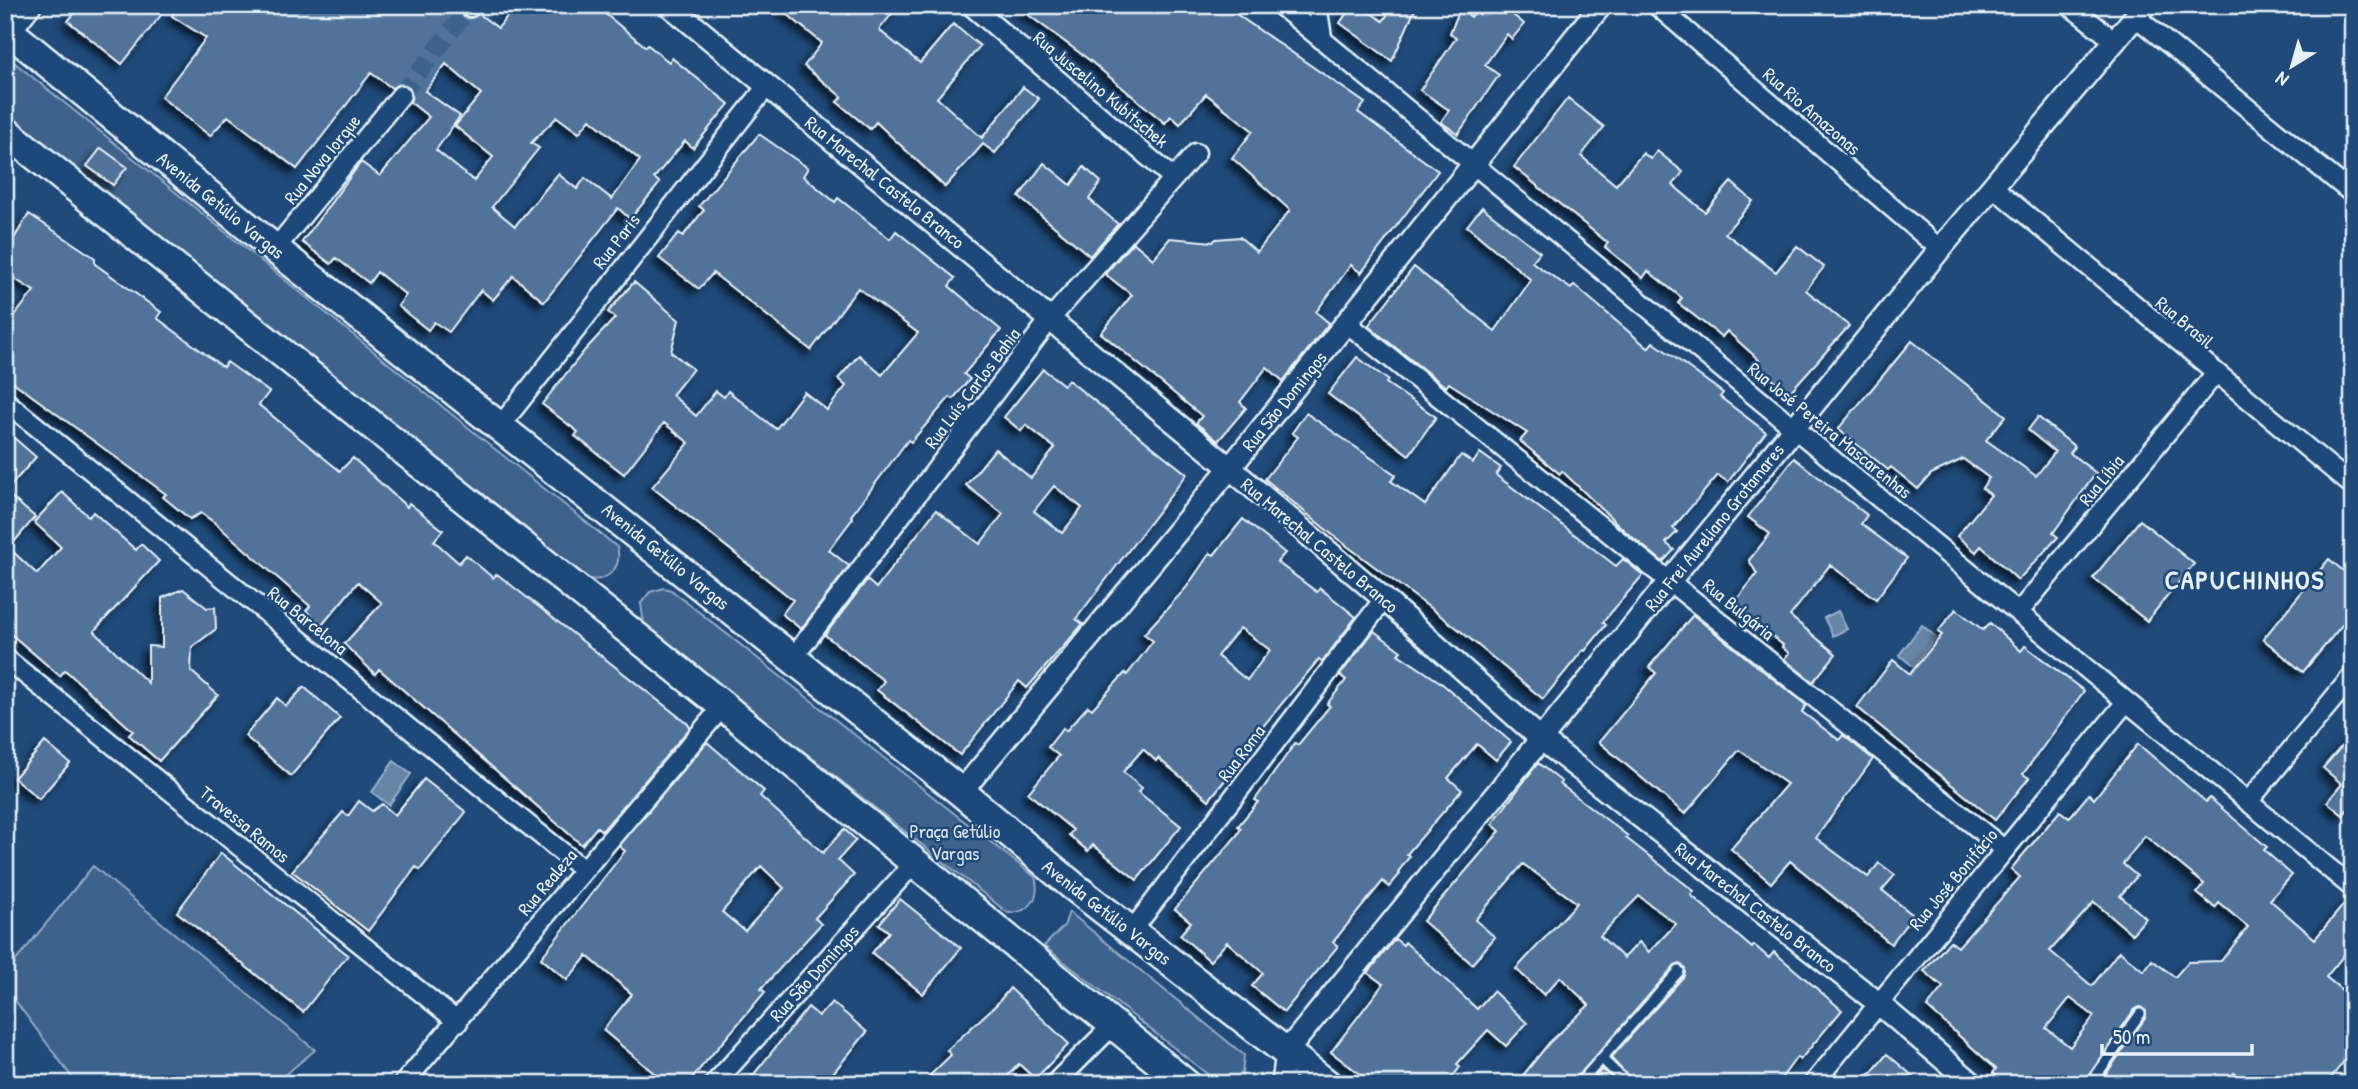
<svg xmlns="http://www.w3.org/2000/svg" width="2358" height="1089" viewBox="0 0 2358 1089" font-family="'Patrick Hand',sans-serif">
	<style>
		.green { fill: #3c628c; stroke: #92aac2; stroke-width: 2 }
		.water { fill: #6685a7; stroke: #9ab0c7; stroke-width: 2 }
		.building { fill: #517399; stroke: #e8f1f8; stroke-width: 2; fill-rule: evenodd; filter: url(#shadow) }
		.lines { fill: none; stroke-linecap: round; stroke-linejoin: round }
		.minor-tunnel { stroke: #3d638d; stroke-width: 18; stroke-dasharray: 18 9; stroke-linecap: butt }
		.service-casing { stroke: #e8f1f8; stroke-width: 14 }
		.minor-casing { stroke: #e8f1f8; stroke-width: 23 }
		.tertiary-casing { stroke: #e8f1f8; stroke-width: 26 }
		.primary-casing { stroke: #e8f1f8; stroke-width: 33 }
		.service { stroke: #1f4a7a; stroke-width: 9 }
		.minor { stroke: #1f4a7a; stroke-width: 18 }
		.tertiary { stroke: #1f4a7a; stroke-width: 21 }
		.primary { stroke: #1f4a7a; stroke-width: 28 }
		.labels { text-anchor: middle; stroke-width: 5; stroke-linejoin: round; paint-order: stroke }
		.street-label { font-size: 19px; fill: #e8f1f8; stroke: #1f4a7a }
		.park-label { font-size: 19px; fill: #d7e3ed; stroke: #1f4a7a }
		.district-label { font-size: 26px; font-weight: bold; letter-spacing: 2px; fill: #e8f1f8; stroke: #1f4a7a }
	</style>
	<defs>
		<filter id="shadow"><feDropShadow dx="-5.5" dy="5.5" stdDeviation="3.5" flood-color="#0009"/></filter>
	</defs>
	<rect width="100%" height="100%" fill="#1f4a7a"/>
	<filter id="ink" filterUnits="userSpaceOnUse"><feTurbulence type="fractalNoise" baseFrequency=".0143" numOctaves="2"/><feDisplacementMap in="SourceGraphic" scale="14" xChannelSelector="R" yChannelSelector="G"/><feConvolveMatrix kernelMatrix="1 2 1 2 8 2 1 2 1" color-interpolation-filters="sRGB"/></filter>
	<g filter="url(#ink)">
		<path class="green" d="M5,55L617,547C623,568 607,583 586,579L5,114Z
			M664,588L671,590L1035,877C1041,898 1030,913 1008,913L644,625L641,603L650,592Z
			M93,866L315,1050L274,1084H77L5,987V974Z
			M1069,912L1244,1055L1241,1084H1220L1044,946L1064,926Z"/>
		<path class="water" d="M1838,611L1847,629L1833,636L1824,618Z
			M1922,625L1936,637L1913,666L1899,655Z
			M394,761L411,774L389,805L372,792Z"/>
		<path class="building" d="M81,5H151L162,14L122,64L68,21Z
			M179,5H459L464,17L471,18L479,14L498,28L516,5H609L603,12L646,47L648,45L669,62L672,58L729,104L693,148L685,141L654,178L660,183L630,219L618,208L544,302L513,276L493,300L481,290L449,332L434,322L428,330L398,306L406,295L377,272L369,283L336,258L331,264L302,242L361,162L380,176L429,117L410,102L412,96L409,87L402,84L392,88L371,73L297,169L228,116L210,136L161,97L206,38L172,16ZM446,64L481,94L455,126L493,157L474,181L436,150L460,116L425,91ZM557,117L579,133L590,119L640,160L612,199L585,178L577,189L558,174L515,226L492,207L539,148L531,143Z
			M776,5H838L849,14L857,5H899L879,30L920,63L953,24L980,46L937,98L982,138L1023,87L1039,99L995,153L983,144L945,187L876,122L870,129L837,102L842,97L804,66L822,43Z
			M1015,5H1223L1365,103L1358,112L1438,171L1361,273L1351,265L1316,312L1329,323L1283,381L1267,367L1240,402L1246,408L1218,441L1196,423L1202,416L1101,333L1132,295L1105,274L1133,242L1153,259L1170,238L1213,242L1216,239L1240,237L1257,252L1290,210L1232,158L1253,131L1206,94L1180,124L1171,116L1165,123L1088,59Z
			M1352,5H1359L1383,21L1394,5H1417L1392,61L1340,23Z
			M1481,5H1501L1524,24L1512,39L1507,34L1485,65L1499,75L1458,134L1441,122L1449,110L1420,90L1456,38L1450,33L1460,9L1471,17Z
			M1568,98L1604,127L1581,156L1616,185L1643,153L1651,159L1657,151L1683,172L1673,185L1705,212L1731,182L1753,201L1725,233L1776,272L1797,246L1824,267L1806,290L1849,326L1789,393L1755,365L1759,360L1727,331L1722,337L1678,303L1682,298L1648,271L1643,278L1605,247L1608,243L1514,167Z
			M759,134L808,168L803,176L835,202L838,198L890,239L896,231L955,278L949,286L1001,330L964,374L970,379L953,399L950,397L911,442L908,440L851,516L853,518L829,550L849,566L801,629L782,614L793,600L652,487L689,443L664,423L624,474L575,436L578,432L542,404L585,350L615,318L608,312L634,282L679,320L671,352L693,369L672,395L696,416L716,391L724,397L728,391L776,429L804,392L827,410L846,386L838,379L859,355L882,375L918,333L858,288L811,350L713,273L699,289L659,258L679,233L683,236L704,210L699,206Z
			M101,148L127,167L113,185L87,166Z
			M1044,163L1071,185L1084,167L1101,182L1089,199L1118,224L1090,256L1019,197Z
			M1482,207L1540,252L1532,262L1571,289L1574,285L1648,348L1653,342L1670,354L1723,393L1720,397L1766,432L1728,482L1718,475L1673,528L1677,532L1666,543L1674,550L1663,562L1626,532L1562,471L1560,474L1520,441L1527,433L1449,383L1446,387L1368,326L1414,267L1495,331L1531,280L1467,226Z
			M29,214L95,258V264L161,312L157,318L223,367L227,362L269,392L259,405L340,471L353,458L407,507L409,503L443,530L434,541L459,563L466,555L493,578L497,574L688,724L690,728L602,831L597,827L582,845L379,669L375,674L344,644L382,603L358,582L322,625L306,611L310,606L215,523L201,513L190,519L163,497L166,494L5,376V328L34,291L5,273V253Z
			M1912,341L2006,416L1986,440L2036,476L2055,452L2028,430L2038,417L2075,447L2070,453L2096,473L2053,533L2058,537L2018,580L1981,546L1976,552L1957,536L1991,495L1982,488L1989,478L1963,459L1931,474L1918,489L1891,467L1888,470L1838,429Z
			M1357,357L1388,380L1386,383L1436,417L1409,455L1328,394Z
			M1043,369L1064,385L1068,380L1187,474L1076,619L1083,624L1027,688L1019,681L960,755L877,690L884,681L825,635L867,580L876,588L936,510L980,544L1003,514L966,485L995,449L1031,478L1055,448L1026,425L1021,431L1004,417ZM1054,486L1082,508L1062,533L1034,511Z
			M1306,413L1396,475L1391,481L1425,505L1461,455L1473,463L1480,453L1501,468L1496,475L1616,566L1623,559L1643,575L1603,622L1606,625L1585,651L1583,650L1543,699L1457,628L1335,537L1265,479L1298,437L1292,433Z
			M13,437L36,457L5,492V446Z
			M1794,458L1867,515L1861,524L1907,558L1876,599L1830,565L1790,616L1836,654L1813,682L1784,659L1789,653L1782,647L1783,645L1733,604L1757,574L1749,560L1770,534L1748,517Z
			M5,492L35,517L9,548L37,574L61,547L34,522L62,492L89,517L93,512L136,550L141,544L159,561L94,631L148,683V646L162,647V598L183,589L207,608L215,607L216,629L192,647L191,671L218,695L159,761L129,735L133,731L65,670L60,676L5,629Z
			M1243,519L1285,553L1277,562L1317,592L1320,588L1356,617L1322,662L1319,659L1259,731L1241,757L1243,758L1209,800L1158,758L1156,761L1143,749L1123,772L1142,788L1138,792L1181,826L1137,880L1093,845L1088,851L1069,835L1073,830L1028,793L1059,756L1048,747L1063,728L1066,731L1088,706L1092,709L1125,673L1127,675L1153,641L1144,634L1186,588L1210,553L1214,555ZM1240,628L1270,650L1247,680L1217,656Z
			M2140,520L2194,564L2147,621L2093,578Z
			M2329,559L2353,579V612L2303,672L2263,639Z
			M1956,609L1983,630L1990,623L2021,651L2025,646L2084,691L2023,774L2029,778L1995,820L1857,707L1893,660L1910,674L1942,635L1938,632Z
			M1693,615L1806,705L1802,712L1839,740L1843,735L1873,759L1816,838L1868,877L1879,863L1895,875L1882,890L1913,915L1891,944L1790,861L1771,883L1731,849L1787,784L1762,766L1739,750L1685,814L1599,742L1656,673L1649,667Z
			M1374,631L1401,651L1398,654L1440,682L1511,742L1496,760L1477,744L1448,778L1462,790L1407,854L1410,856L1398,872L1400,874L1389,887L1383,881L1333,942L1338,946L1284,1012L1252,986L1263,973L1227,942L1210,961L1180,935L1191,922L1175,909L1238,834L1241,828L1238,826L1258,802L1255,800L1295,743L1298,745L1330,706L1327,704L1346,680L1340,675Z
			M304,687L340,718L291,776L245,736L277,698L286,706Z
			M2353,733V803L2343,815L2327,802L2342,784L2323,768Z
			M45,742L70,763L39,799L14,778Z
			M707,742L764,791L760,796L823,853L844,829L856,840L838,860L854,875L815,918L821,924L761,989L765,992L687,1084H667L603,1030L632,994L587,956L567,980L541,958L625,851L619,846ZM761,866L784,888L745,931L722,912Z
			M2138,744L2206,802L2210,798L2267,847L2264,850L2292,875L2270,900L2315,939L2349,898L2353,899V944L2326,977L2353,999V1050L2326,1084H2247L2234,1073L2225,1084H2099L2146,1017V1011L2140,1007L2134,1010L2083,1084H2007L1993,1073L1996,1069L1927,1007L1943,987L1924,971L1950,941L1958,947L2020,877L2011,869L2060,811L2069,818L2089,794L2094,799ZM2145,836L2204,884L2197,893L2215,908L2219,903L2248,927L2221,961L2188,962L2175,977L2152,960L2144,971L2119,951L2092,986L2050,951L2094,902L2132,934L2146,918L2120,896L2137,876L2123,864ZM2070,998L2094,1016L2070,1047L2046,1028Z
			M1538,763L1562,782L1560,784L1628,836L1626,838L1694,891L1691,895L1752,948L1754,945L1769,958L1774,952L1842,1010L1800,1060L1797,1057L1777,1084H1635L1611,1058L1684,976L1685,968L1680,964L1674,966L1572,1084H1516L1549,1043L1589,1005L1560,977L1544,995L1516,969L1577,903L1523,864L1475,920L1495,937L1472,964L1423,921L1500,831L1492,824ZM1639,896L1676,924L1649,952L1639,942L1624,958L1600,936Z
			M424,779L466,812L420,870L416,867L368,931L292,871L343,812L348,816L359,801L372,811L382,804L395,815Z
			M221,853L348,955L303,1012L177,912Z
			M900,899L961,948L923,994L872,953L889,932L879,924Z
			M1395,939L1403,945L1405,942L1477,1009L1493,991L1527,1023L1506,1046L1488,1030L1457,1064L1460,1067L1447,1084H1373L1331,1052L1383,984L1368,973Z
			M1010,988L1069,1044L1035,1079L1019,1064L1000,1084H921L951,1055L947,1050L997,1004Z
			M832,1002L867,1032L824,1084H746L808,1007L819,1016Z
			M1887,1054L1922,1084H1862Z
			M1602,1069L1618,1084H1589Z"/>
		<g class="lines">
			<path class="minor-tunnel" d="M401,95L470,7"/>
			<defs>
				<path id="service" d="M1603,1060L1628,1084
					M1579,1084L1679,971
					M2090,1084L2140,1014"/>
				<path id="minor" d="M970,5L1173,178
					M1280,5L2353,888
					M1317,5L1322,37
					M1656,5L1940,249
					M2069,5L2116,42
					M470,7L471,5
					M2136,17L2353,194
					M11,32L32,5
					M1993,187L2353,486
					M275,249L401,95
					M1348,324L2005,850
					M5,401L584,870
					M501,425L767,86
					M2019,612L2215,374
					M5,658L458,1022
					M793,658L1051,318L1196,153
					M2248,802L2353,675
					M1131,932L1384,599
					M403,1084L723,706
					M714,1084L915,862
					M1054,1084L1115,1023
					M1813,1084L2126,702"/>
				<path id="tertiary" d="M669,5L1230,468L1384,599L1541,739L1878,1003L1973,1084
					M961,792L1230,468L1601,5
					M1283,1084L1287,1051L1940,249L2145,5"/>
				<path id="primary" d="M5,28L275,249L961,792L1073,886L1327,1084
					M5,131L723,706L1186,1084"/>
			</defs>
			<use href="#service" class="service-casing"/>
			<use href="#minor" class="minor-casing"/>
			<use href="#tertiary" class="tertiary-casing"/>
			<use href="#primary" class="primary-casing"/>
			<use href="#service" class="service"/>
			<use href="#minor" class="minor"/>
			<use href="#tertiary" class="tertiary"/>
			<use href="#primary" class="primary"/>
		</g>
	</g>
	<g class="labels">
		<g class="street-label">
			<text transform="translate(1101 89) rotate(40)" y="7">Rua Juscelino Kubitschek</text>
			<text transform="translate(1812 111) rotate(41)" y="7">Rua Rio Amazonas</text>
			<text transform="translate(322 159) rotate(-51)" y="7">Rua Nova Iorque</text>
			<text transform="translate(885 182) rotate(39)" y="7">Rua Marechal Castelo Branco</text>
			<text transform="translate(221 205) rotate(39)" y="7">Avenida Getúlio Vargas</text>
			<text transform="translate(616 241) rotate(-52)" y="7">Rua Paris</text>
			<text transform="translate(2185 322) rotate(40)" y="7">Rua Brasil</text>
			<text transform="translate(972 388) rotate(-53)" y="7">Rua Luís Carlos Bahia</text>
			<text transform="translate(1284 401) rotate(-51)" y="7">Rua São Domingos</text>
			<text transform="translate(1830 430) rotate(39)" y="7">Rua José Pereira Mascarenhas</text>
			<text transform="translate(2101 480) rotate(-51)" y="7">Rua Líbia</text>
			<text transform="translate(1714 527) rotate(-51)" y="7">Rua Frei Aureliano Grotamares</text>
			<text transform="translate(1320 545) rotate(40)" y="7">Rua Marechal Castelo Branco</text>
			<text transform="translate(666 556) rotate(39)" y="7">Avenida Getúlio Vargas</text>
			<text transform="translate(1739 609) rotate(39)" y="7">Rua Bulgária</text>
			<text transform="translate(308 620) rotate(39)" y="7">Rua Barcelona</text>
			<text transform="translate(1241 753) rotate(-53)" y="7">Rua Roma</text>
			<text transform="translate(245 824) rotate(39)" y="7">Travessa Ramos</text>
			<text transform="translate(1953 879) rotate(-50)" y="7">Rua José Bonifácio</text>
			<text transform="translate(547 882) rotate(-50)" y="7">Rua Realeza</text>
			<text transform="translate(1756 907) rotate(38)" y="7">Rua Marechal Castelo Branco</text>
			<text transform="translate(1107 912) rotate(38)" y="7">Avenida Getúlio Vargas</text>
			<text transform="translate(814 973) rotate(-48)" y="7">Rua São Domingos</text>
		</g>
		<g class="park-label">
			<text x="955" y="838">Praça Getúlio<tspan x="955" dy="22">Vargas</tspan></text>
		</g>
		<g class="district-label">
			<text x="2245" y="589">CAPUCHINHOS</text>
		</g>
	</g>
	<rect width="2358" height="1089" fill="none" stroke="#1f4a7a" stroke-width="28"/>
	<rect x="14" y="14" width="2330" height="1061" fill="none" stroke="#e8f1f8" stroke-width="2.5" filter="url(#ink)"/>
	<g transform="translate(2292 66) rotate(217)" stroke="#1f4a7a" stroke-width="5" paint-order="stroke">
	<path d="M0-5L12 26L0 18L-12 26Z" fill="#e8f1f8"/>
	<text y="-10" font-size="19" font-weight="bold" text-anchor="middle" fill="#e8f1f8">N</text>
	</g>
	<path d="M2102 1044v10h150v-10" fill="none" stroke="#e8f1f8" stroke-width="3.5"/>
	<text x="2113" y="1044" font-size="21" fill="#e8f1f8" stroke="#1f4a7a" stroke-width="5" paint-order="stroke">50 m</text>
</svg>
